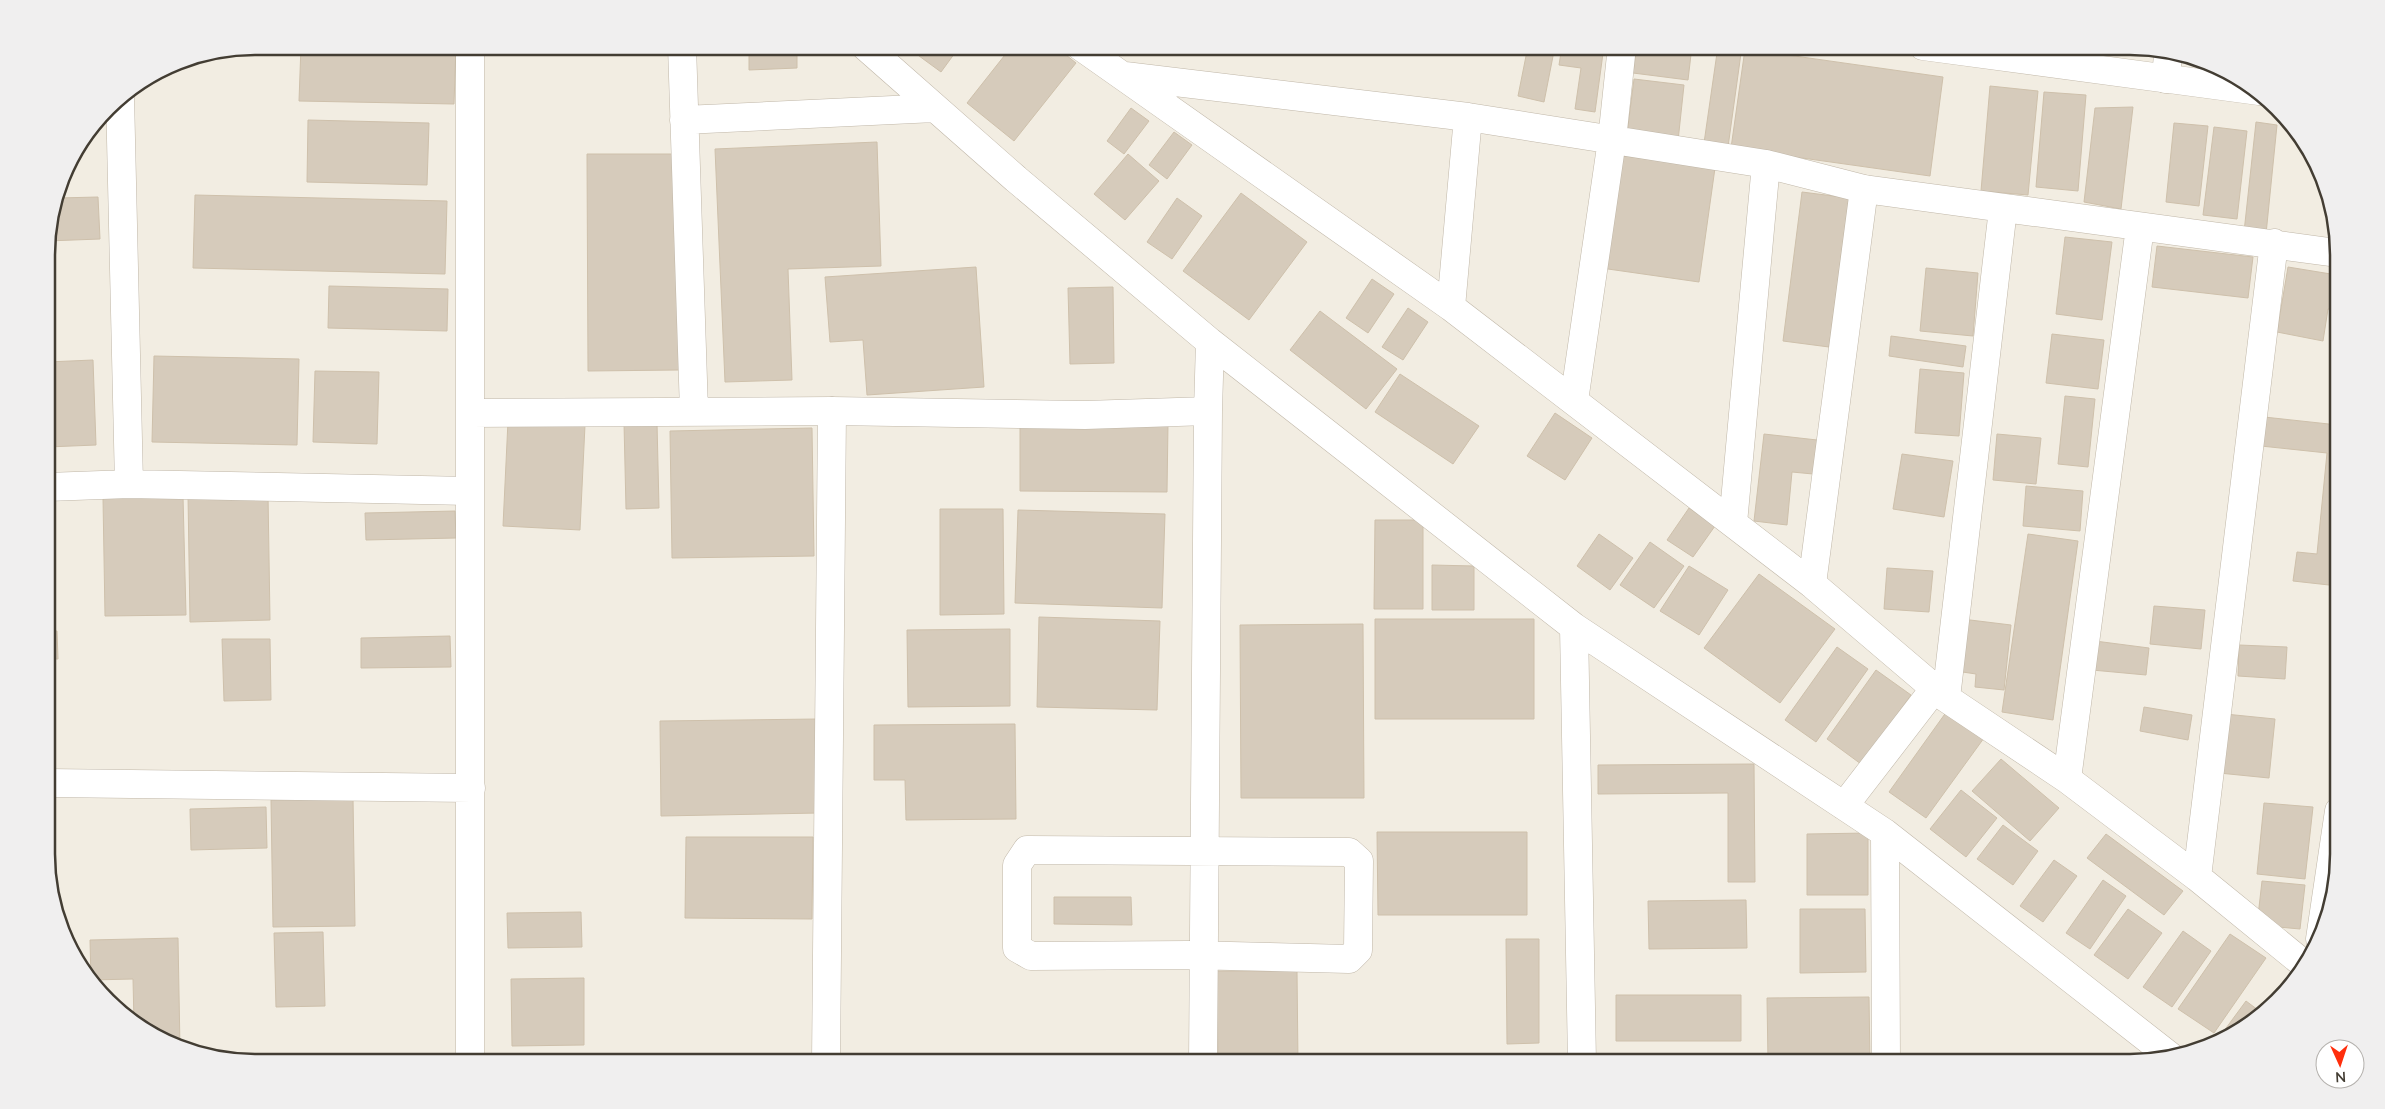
<svg xmlns="http://www.w3.org/2000/svg" width="2385" height="1109" viewBox="0 0 2385 1109" font-family="Lato,sans-serif">
	<style>
		.building { fill: #d6cbbb; stroke: #cec0ab }
		.lines { fill: none; stroke-linecap: round; stroke-linejoin: round }
		.minor-casing { stroke: #c0b7a8; stroke-width: 29 }
		.tertiary-casing { stroke: #c0b7a8; stroke-width: 29 }
		.minor { stroke: #fff; stroke-width: 28 }
		.tertiary { stroke: #fff; stroke-width: 28 }
		.rim { fill: none; stroke: #433d33; stroke-width: 2.5 }
	</style>
	<rect width="100%" height="100%" fill="#f2ede2"/>
	<path class="building" d="M301,46H456L454,104L299,101Z
		M749,46H797V68L749,70Z
		M920,46H960L941,72L915,53Z
		M1012,46H1055L1076,63L1014,141L967,103Z
		M1528,46H1555L1544,102L1518,96Z
		M1562,46H1604L1595,112L1575,109L1581,68L1559,65Z
		M1637,46H1692L1688,80L1633,73Z
		M1718,46H1742L1728,147L1704,143Z
		M1745,49L1943,77L1930,176L1731,148Z
		M1634,79L1684,85L1678,141L1627,134Z
		M1990,86L2038,91L2028,195L1981,191Z
		M2044,92L2086,95L2078,191L2036,187Z
		M2133,107L2121,209L2084,202L2095,108Z
		M1131,108L1149,121L1124,154L1107,141Z
		M308,120L429,123L427,185L307,182Z
		M2256,122L2277,125L2266,234L2244,232Z
		M2174,123L2208,126L2199,206L2166,202Z
		M2214,127L2247,131L2237,219L2203,215Z
		M1174,132L1192,145L1167,179L1149,165Z
		M877,142L881,266L788,269L792,380L725,382L715,149Z
		M587,154H678L679,370L588,371Z
		M1128,154L1159,181L1125,220L1094,194Z
		M1617,155L1715,168L1699,282L1601,268Z
		M1802,192L1849,198L1829,347L1783,341Z
		M1241,193L1307,242L1249,320L1183,271Z
		M195,195L447,201L445,274L193,268Z
		M98,197L100,239L47,241L58,198Z
		M1177,198L1202,216L1172,259L1147,242Z
		M2065,237L2112,242L2102,320L2056,314Z
		M2157,246L2253,257L2248,298L2152,287Z
		M976,267L984,387L867,395L863,340L830,342L825,277Z
		M2288,267L2337,275V310L2328,309L2323,341L2277,332Z
		M1926,268L1978,273L1973,336L1920,331Z
		M1372,279L1394,294L1368,333L1346,318Z
		M329,286L448,289L447,331L328,328Z
		M1113,287L1114,363L1070,364L1068,288Z
		M1408,308L1428,322L1403,360L1382,347Z
		M1320,311L1397,369L1366,409L1290,350Z
		M2052,334L2104,340L2098,389L2046,383Z
		M1891,336L1966,346L1963,367L1889,356Z
		M154,356L299,359L297,445L152,442Z
		M93,360L96,445L47,447V362Z
		M1920,369L1964,373L1959,436L1915,433Z
		M315,371L379,372L377,444L313,442Z
		M1400,374L1479,426L1453,464L1375,412Z
		M2065,396L2095,399L2088,467L2058,464Z
		M1555,413L1592,438L1565,480L1527,456Z
		M2264,417L2338,425V586L2293,581L2297,552L2317,554L2327,453L2261,446Z
		M508,421L585,425L580,530L503,526Z
		M1020,422L1168,423L1167,492L1020,491Z
		M624,423H657L659,508L626,509Z
		M812,428L814,556L672,558L670,431Z
		M1764,434L1817,440L1813,474L1792,472L1787,525L1754,521Z
		M1997,434L2041,438L2036,484L1993,480Z
		M1902,454L1953,461L1944,517L1893,509Z
		M2026,486L2083,491L2080,531L2023,526Z
		M268,494L270,620L190,622L188,495Z
		M183,496L186,615L105,616L103,498Z
		M1689,508L1715,526L1693,557L1667,540Z
		M940,509H1003L1004,614L940,615Z
		M1018,510L1165,514L1162,608L1015,603Z
		M455,511L456,538L366,540L365,513Z
		M1375,520H1423V609H1374Z
		M1599,534L1633,558L1610,590L1577,566Z
		M2028,534L2078,541L2053,720L2002,712Z
		M1650,542L1684,566L1654,608L1620,585Z
		M1432,565L1474,566V610H1432Z
		M1689,566L1728,590L1699,635L1660,611Z
		M1887,568L1933,571L1929,612L1884,609Z
		M1759,574L1835,629L1780,703L1704,648Z
		M2154,606L2205,610L2201,649L2150,644Z
		M1039,617L1160,621L1157,710L1037,707Z
		M1375,619H1534V719H1375Z
		M1962,619L2011,625L2004,690L1975,687L1976,674L1956,671Z
		M1363,624L1364,798H1241L1240,625Z
		M1010,629V706L908,707L907,630Z
		M48,631H57L58,659H48Z
		M450,636L451,667L361,668V638Z
		M222,639H270L271,700L224,701Z
		M2095,641L2149,648L2146,675L2092,670Z
		M2239,645L2287,647L2285,679L2238,676Z
		M1837,647L1868,669L1816,742L1785,720Z
		M1876,670L1911,695L1861,764L1827,739Z
		M2144,707L2192,715L2188,740L2140,731Z
		M1947,711L1984,738L1926,818L1889,792Z
		M2225,714L2275,719L2269,778L2219,773Z
		M817,719L819,813L661,816L660,721Z
		M1015,724L1016,819L906,820L905,780H874V725Z
		M2001,759L2059,808L2030,841L1972,791Z
		M1754,764L1755,882H1728V793L1598,794V765Z
		M1961,790L1997,818L1966,857L1930,829Z
		M353,798L355,926L273,927L271,800Z
		M2264,803L2313,807L2305,879L2257,874Z
		M266,807L267,848L191,850L190,809Z
		M2003,825L2038,851L2013,885L1977,859Z
		M1377,832H1527V915H1378Z
		M1868,833V895H1807V834Z
		M2106,834L2183,891L2164,915L2087,858Z
		M686,837H813L812,919L685,918Z
		M2054,860L2077,876L2043,922L2020,906Z
		M2103,880L2126,896L2090,949L2066,933Z
		M2262,881L2305,885L2300,929L2257,925Z
		M1054,897H1131L1132,925L1054,924Z
		M1746,900L1747,948L1649,949L1648,901Z
		M1800,909H1865L1866,972L1800,973Z
		M2128,909L2162,933L2128,979L2094,955Z
		M581,912L582,947L508,948L507,913Z
		M2183,931L2211,951L2172,1007L2143,987Z
		M323,932L325,1006L276,1007L274,933Z
		M2230,934L2266,958L2214,1033L2178,1009Z
		M178,938L180,1048L134,1023L133,979L91,980L90,940Z
		M1506,939H1539V1043L1507,1044Z
		M1217,971H1297L1298,1063H1218Z
		M584,978V1045L512,1046L511,979Z
		M1616,995H1741V1041H1616Z
		M1869,997L1870,1062H1768L1767,998Z
		M2246,1001L2262,1013L2246,1027L2221,1040L2218,1039Z"/>
	<g class="lines">
		<defs>
			<path id="minor" d="M682,46L694,411
				M865,46L1016,179L1210,342L1574,627L1885,833L2171,1057
				M1080,46L1451,307L1812,584L1946,698L2067,779L2197,877L2305,965
				M1125,76L1468,117L1766,164L1864,189L2337,253
				M2166,79L2168,54
				M120,96L129,484
				M684,120L935,108
				M1451,307L1468,117
				M1574,401L1612,140L1622,46
				M1208,411L1210,342
				M471,413L832,411L1085,415L1208,411L1203,1063
				M47,487L129,484L469,491
				M1733,523L1766,164
				M1812,584L1864,189
				M1574,627L1582,1062
				M1946,698L2003,209
				M2067,779L2140,227
				M48,783L471,788
				M1844,806L1935,688
				M1885,833L1886,1062
				M1027,850L1349,852L1359,861L1358,950L1349,959L1189,955L1031,956L1017,948V865Z
				M2197,877L2274,243
				M2320,939L2339,811
				M470,1063V46
				M826,1063L832,411"/>
			<path id="tertiary" d="M1923,46L2259,91"/>
		</defs>
		<use href="#minor" class="minor-casing"/>
		<use href="#tertiary" class="tertiary-casing"/>
		<use href="#minor" class="minor"/>
		<use href="#tertiary" class="tertiary"/>
	</g>
	<path d="M0 0H2385V1109H0ZM255 55H2130A200 200 0 0 1 2330 255V854A200 200 0 0 1 2130 1054H255A200 200 0 0 1 55 854V255A200 200 0 0 1 255 55Z" fill="#f0efef" fill-rule="evenodd"/>
	<path class="rim" d="M255 55H2130A200 200 0 0 1 2330 255V854A200 200 0 0 1 2130 1054H255A200 200 0 0 1 55 854V255A200 200 0 0 1 255 55Z"/>
	<g transform="translate(2340 1064) rotate(177)"><circle r="24" fill="#ffffff" stroke="#b4b1ad"/>
	<path d="M0-4L9 19L0 12L-9 19Z" fill="#ff2e0c"/>
	<text y="-8" font-size="14" font-weight="bold" text-anchor="middle" fill="#433d33">N</text>
	</g>
</svg>
